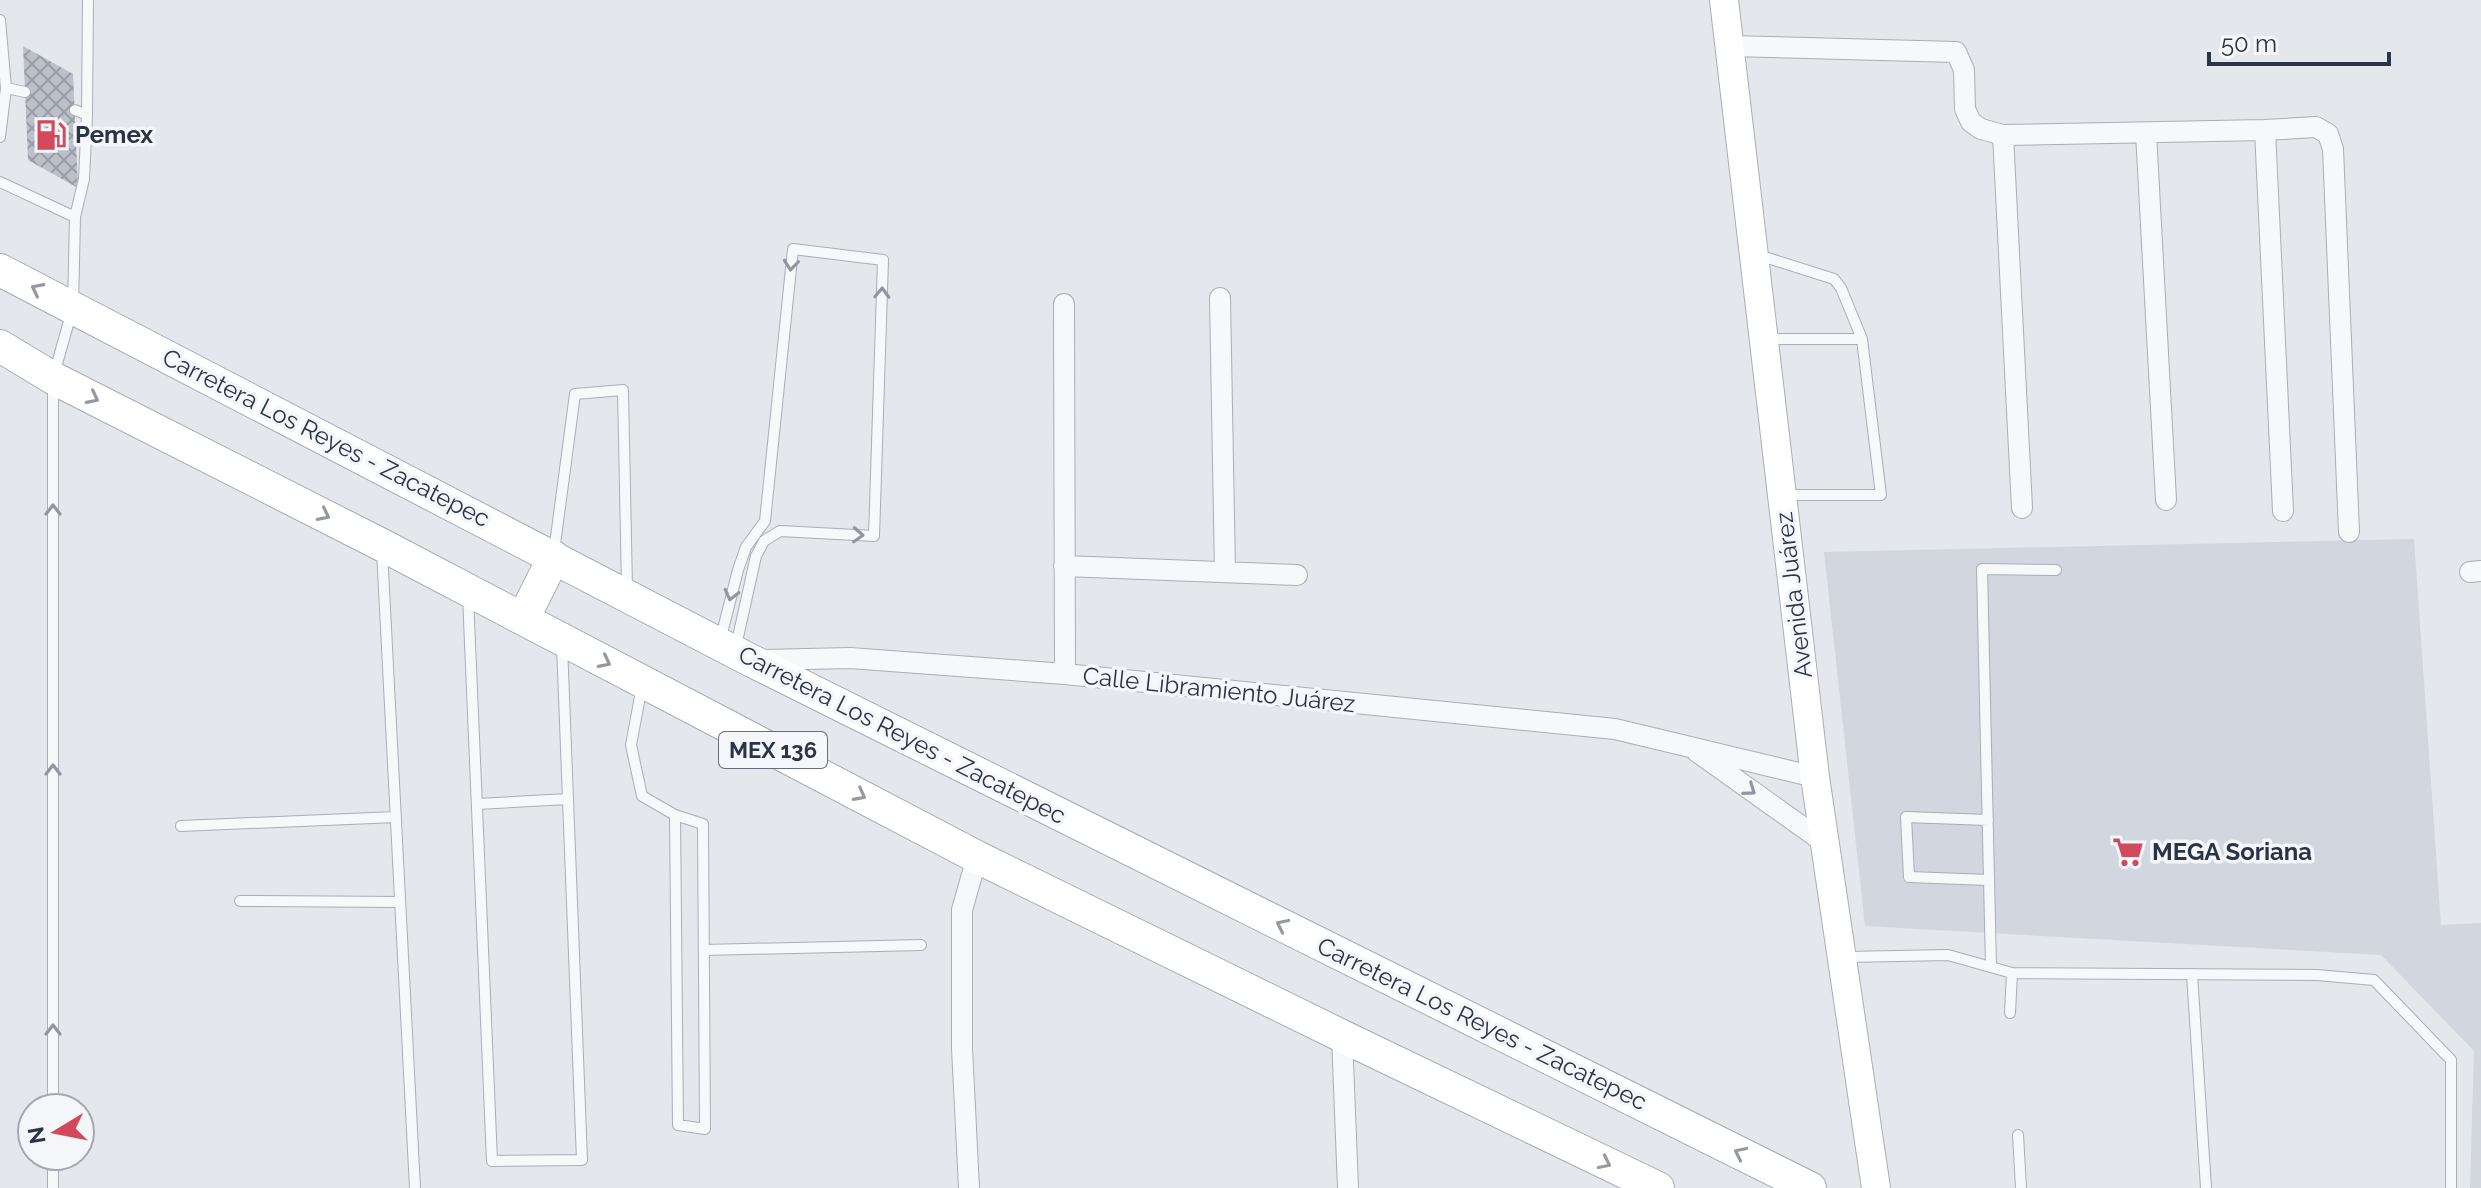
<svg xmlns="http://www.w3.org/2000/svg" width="2481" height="1188" viewBox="0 0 2481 1188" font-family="Raleway,sans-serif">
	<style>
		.built { fill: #d2d6de }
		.building { fill: url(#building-cross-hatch) }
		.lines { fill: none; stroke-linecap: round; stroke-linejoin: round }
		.lane-casing { stroke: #a9aeb7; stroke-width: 12 }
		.street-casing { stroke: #a9aeb7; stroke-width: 22 }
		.secondary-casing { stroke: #a9aeb7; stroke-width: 30 }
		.primary-casing { stroke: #a3abb8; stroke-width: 34 }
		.lane { stroke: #f7f8fa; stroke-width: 10 }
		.street { stroke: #f7f8fa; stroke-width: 20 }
		.secondary { stroke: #fff; stroke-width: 28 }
		.primary { stroke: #fff; stroke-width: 32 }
		.oneway { stroke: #9196a0 }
		.oneway2 { stroke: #959aa2 }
		.labels { text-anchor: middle; stroke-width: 7; stroke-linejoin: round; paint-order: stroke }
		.shield { fill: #f4f6f9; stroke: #676e7b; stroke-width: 2 }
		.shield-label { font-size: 22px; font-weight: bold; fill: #2b3445 }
		.poi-label { font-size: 24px; font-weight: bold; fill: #2b3445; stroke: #f4f6f9; text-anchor: start }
		.street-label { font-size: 24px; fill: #2b3445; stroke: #f4f6f9 }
	</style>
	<defs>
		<pattern id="building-cross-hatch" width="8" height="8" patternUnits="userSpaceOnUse" patternTransform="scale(2)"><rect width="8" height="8" fill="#bbc0ca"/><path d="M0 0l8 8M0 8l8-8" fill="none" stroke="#989da6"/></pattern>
	</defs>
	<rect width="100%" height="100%" fill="#e4e7ec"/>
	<path class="built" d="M2414,539L2441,925L2481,923V1188H2470L2474,1051L2381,955L1865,926L1824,552Z"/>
	<path class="building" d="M23,46L73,74L78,188L28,160Z"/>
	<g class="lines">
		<defs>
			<path id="lane" d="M0,20L6,88
				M87,115L88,0
				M0,137L6,88L25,92
				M0,182L75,217
				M1755,254L1834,279L1841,288L1862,339
				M1764,339H1862L1881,495H1784
				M382,551L415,1188
				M554,552L575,394L623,390L627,589
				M468,596L492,1161L582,1160L562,645
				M720,641L738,570L746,547L765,521L793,249L883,260L874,536L780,531L764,541L756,556L736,646
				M642,686L631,745L642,796L675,815
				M477,804L568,799
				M675,815L703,824L705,1129L678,1125Z
				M1988,820L1906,817L1909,877L1989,880
				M181,826L396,817
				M240,901L400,902
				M704,950L921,945
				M1846,957L1948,955L2012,973L2317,975L2374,980L2451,1060V1188
				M1991,967L1982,569L2056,570
				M2192,974L2206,1188
				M2010,1013L2012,973
				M53,1108V378L73,307L75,217L84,179L87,115L75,110
				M2018,1135L2021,1188
				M53,1188V1156"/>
			<path id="street" d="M1729,46L1956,52L1964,70L1965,109L1971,122L1981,129L2003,135L2265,130L2316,127L2328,134L2333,149L2349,532
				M2265,130L2283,511
				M2146,133L2166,500
				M2003,135L2022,508
				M1220,298L1225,572
				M1064,304L1065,674
				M1064,566L1297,575
				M2470,572L2481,571
				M758,660L850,658L1065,674L1615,729L1815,777
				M1696,751L1825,843
				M1342,1036L1348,1188
				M969,1188L962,1048V910L977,857"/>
			<path id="secondary" d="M1724,0L1815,777L1876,1188"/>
			<path id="primary" d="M0,270L750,660L1810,1188
				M0,346L53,378L382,545L977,857L1342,1036L1658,1188
				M523,619L554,557"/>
		</defs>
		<use href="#lane" class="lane-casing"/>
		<use href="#street" class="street-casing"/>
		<use href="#secondary" class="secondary-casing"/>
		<use href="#primary" class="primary-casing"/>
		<use href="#lane" class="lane"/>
		<use href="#street" class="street"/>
		<use href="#secondary" class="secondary"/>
		<use href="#primary" class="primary"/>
	</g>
	<defs><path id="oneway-chevron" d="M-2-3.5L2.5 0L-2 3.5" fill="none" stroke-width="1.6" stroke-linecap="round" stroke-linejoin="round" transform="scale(2)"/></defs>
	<g class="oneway">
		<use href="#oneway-chevron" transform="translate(791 265) rotate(96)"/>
		<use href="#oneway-chevron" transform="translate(882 293) rotate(-88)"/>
		<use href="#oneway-chevron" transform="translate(53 510) rotate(-90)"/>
		<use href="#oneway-chevron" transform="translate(858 535) rotate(3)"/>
		<use href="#oneway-chevron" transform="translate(731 595) rotate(104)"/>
		<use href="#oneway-chevron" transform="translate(53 770) rotate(-90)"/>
		<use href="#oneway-chevron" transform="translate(1750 790) rotate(35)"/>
		<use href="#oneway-chevron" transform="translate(53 1030) rotate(-90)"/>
	</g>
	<g class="oneway2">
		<use href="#oneway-chevron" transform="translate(37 289) rotate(-153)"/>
		<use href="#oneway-chevron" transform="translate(93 398) rotate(27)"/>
		<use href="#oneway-chevron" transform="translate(324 515) rotate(27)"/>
		<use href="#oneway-chevron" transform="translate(605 662) rotate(27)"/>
		<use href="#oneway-chevron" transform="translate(860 795) rotate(28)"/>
		<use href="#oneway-chevron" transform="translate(1282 925) rotate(-154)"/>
		<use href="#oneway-chevron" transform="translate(1740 1153) rotate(-154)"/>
		<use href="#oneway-chevron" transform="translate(1605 1163) rotate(26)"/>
	</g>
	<defs>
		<symbol id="fuel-bare" viewBox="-9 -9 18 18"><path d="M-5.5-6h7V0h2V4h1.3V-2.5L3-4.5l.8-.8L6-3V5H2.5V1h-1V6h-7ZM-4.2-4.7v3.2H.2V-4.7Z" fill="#d1495b" stroke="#f4f6f9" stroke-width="2.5" paint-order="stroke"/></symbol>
		<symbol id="supermarket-bare" viewBox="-9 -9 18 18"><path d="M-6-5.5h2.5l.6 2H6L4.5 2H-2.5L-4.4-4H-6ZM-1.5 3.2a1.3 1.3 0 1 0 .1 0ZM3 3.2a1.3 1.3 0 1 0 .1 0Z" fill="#d1495b" stroke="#f4f6f9" stroke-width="2.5" paint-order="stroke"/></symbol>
	</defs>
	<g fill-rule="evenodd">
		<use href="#fuel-bare" x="29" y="113" width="44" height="44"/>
		<use href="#supermarket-bare" x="2106" y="830" width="44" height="44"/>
	</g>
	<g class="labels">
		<rect class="shield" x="719" y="732" width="108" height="36" rx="6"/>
		<g class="shield-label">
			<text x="773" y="758">MEX 136</text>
		</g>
		<g class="poi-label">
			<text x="75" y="143">Pemex</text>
			<text x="2152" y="860">MEGA Soriana</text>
		</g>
		<g class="street-label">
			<text transform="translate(326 438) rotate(27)" y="8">Carretera Los Reyes - Zacatepec</text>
			<text transform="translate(1794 595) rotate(-97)" y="8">Avenida Juárez</text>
			<text transform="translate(1219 690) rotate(6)" y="8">Calle Libramiento Juárez</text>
			<text transform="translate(902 735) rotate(27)" y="8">Carretera Los Reyes - Zacatepec</text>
			<text transform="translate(1482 1024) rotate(26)" y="8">Carretera Los Reyes - Zacatepec</text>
		</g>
	</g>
	<g transform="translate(56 1132) rotate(260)"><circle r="38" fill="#f4f6f9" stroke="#a4a8b1" stroke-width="2"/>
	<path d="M0-6L14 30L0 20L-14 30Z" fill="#d1495b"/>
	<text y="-12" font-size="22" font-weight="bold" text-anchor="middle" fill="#2b3445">N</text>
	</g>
	<path d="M2209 52v12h180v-12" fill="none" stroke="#2b3445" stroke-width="4"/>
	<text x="2221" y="52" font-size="24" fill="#2b3445" stroke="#f4f6f9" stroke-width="6" paint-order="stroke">50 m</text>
</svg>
